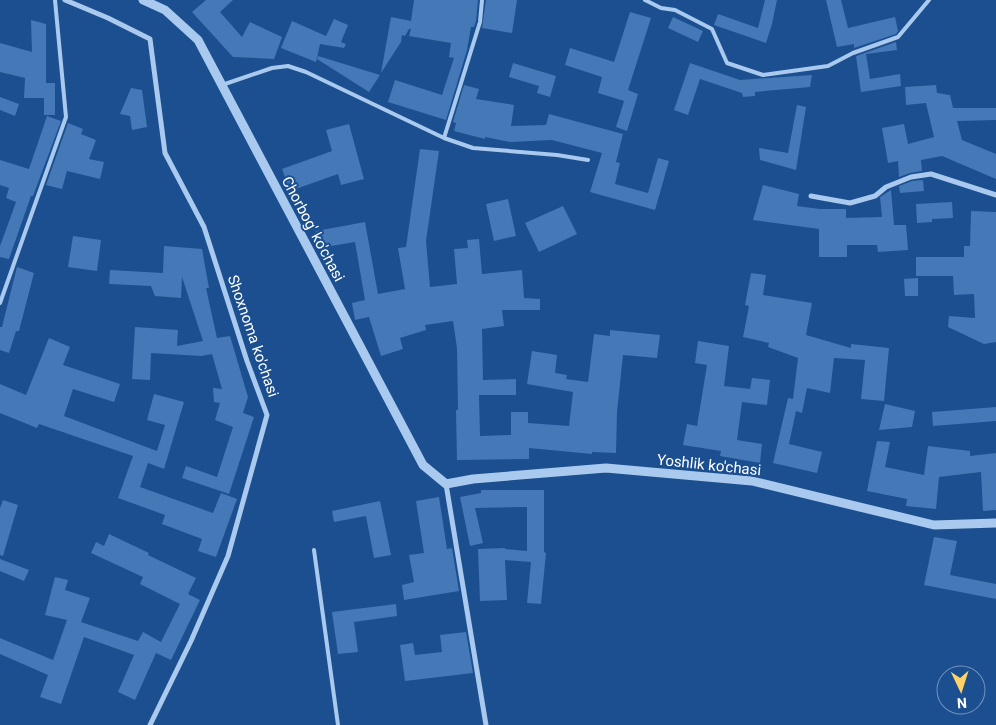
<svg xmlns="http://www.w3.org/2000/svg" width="996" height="725" viewBox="0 0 996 725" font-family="Roboto,sans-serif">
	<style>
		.building { fill: #4478b7 }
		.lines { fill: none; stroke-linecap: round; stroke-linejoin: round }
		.service { stroke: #a9c9ee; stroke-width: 4 }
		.minor { stroke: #a9c9ee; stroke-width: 5 }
		.tertiary { stroke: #a9c9ee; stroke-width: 9 }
		.labels { text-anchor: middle; stroke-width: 4; stroke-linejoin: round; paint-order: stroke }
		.street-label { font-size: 15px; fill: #fff; stroke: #1b4f8f }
	</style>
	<rect width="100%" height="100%" fill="#1b4f8f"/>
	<path class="building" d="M206,0H233L220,12L242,37L250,22L282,37L274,59L233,57L192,12Z
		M414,0H478L476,21L474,27H471L467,50L446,120L388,102L395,80L442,95L454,58L449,57L451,43L409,36L411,29H409L405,36L402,35L401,42L381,73L391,17L411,21Z
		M486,0H517L512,33L482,28Z
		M765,0H777L772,24L766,43L714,25L718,14L758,28Z
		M826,0H841L848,28L895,17L898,31L896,34L854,48V44L837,47Z
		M630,12L651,18L628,90L638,94L627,131L616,127L624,101L598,93L602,77L565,65L570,48L614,62Z
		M673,17L703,31L698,42L668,28Z
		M334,19L348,25L341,42L346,44L344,48L320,44L316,62L281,48L292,21L326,36Z
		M31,20L46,24V83H55V115H44V98H24L25,78L0,72V43L32,52Z
		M896,42L897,50L866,54L870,79L900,74L901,86L861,92L856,56Z
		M318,56L380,75L369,92L317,59Z
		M513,63L556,76L550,97L537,93L539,86L509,77Z
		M690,63L740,80L812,75L810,87L755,92V96L743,97L742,93L700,79L688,115L674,110Z
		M464,85L479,89L476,99L514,105L511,126L546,125L549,114L623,134L616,162L620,163L615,184L648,193L658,158L669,161L655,210L590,192L602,153L552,140L510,142L485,137V139L454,131L456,123L453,122Z
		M936,85L937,93L950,95L953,108H996V120L957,121L962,140L996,154V179L942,156L921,160L922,171L910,173L899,177L898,161L888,163L882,128L904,124L908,144L934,137L926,103L906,105L905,87Z
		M131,88L142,90L147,127L132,130L130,116L120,114Z
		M0,97L19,104L15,116L0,110Z
		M797,105L806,107L796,170L760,160L759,148L788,153Z
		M47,116L61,121L33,196H31L9,259L0,257V246L16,202L6,198L9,188L0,185V160L29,169Z
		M68,123L83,129L81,134L96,140L89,159L104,162L100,179L67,171L62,189L46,185Z
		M349,124L364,179L341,185L338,174L290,191L282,169L332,151L326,130Z
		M420,149L439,151L426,241L430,287L457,284L454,249L468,248L467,240L479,239L482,274L522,270L524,298L540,299V310H502L504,326L482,329L483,380L516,379V395H479L480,436L511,435V412H528V423L569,426L573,392L527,384L532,351L557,355L555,373L567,375L566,379L588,382L594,334L610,336V330L660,335L657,358L623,355L617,412L616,453L592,452V454L529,448V459L457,460L456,410H458L457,348L453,321L425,325L426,330L400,338L403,349L381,356L369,317L355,320L352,303L365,300L355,242L319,248L316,231L365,222L378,294L405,289L398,248L406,247Z
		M923,180L924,191L900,193L899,186L912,181Z
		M763,185L799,194L797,206L820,209H846V218L882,217L880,197L891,190L894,225H906L908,250L878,252L877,245H847V257H819V229L753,220Z
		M508,199L516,236L494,241L486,204Z
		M952,202L953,218L932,219V222L917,223L916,204Z
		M563,206L577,234L539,252L525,223Z
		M971,211L996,212V342L984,344L948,327L949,316L975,318L974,294L954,295L953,276H916V257H964V246H970Z
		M73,236L101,240L97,271L68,267Z
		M164,246L202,249L209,288H206L217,338L230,336L248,397L243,413L254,417L229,494L182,478L186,466L217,477L233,427L215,420L220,403L214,402L213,388L222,389L212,354L201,356L151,353L150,380L132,379L135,327L178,330L177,346L203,341L182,277L181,298L155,296L151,286L109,284L110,270L163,273Z
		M17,267L34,273L19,331H16L9,353L0,350V327H2Z
		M751,273L766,275L763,295L812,303L806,335L851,348V344L889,348L884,401L861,399L865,360L834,358L830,393L807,388L802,413L796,411L789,444L822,452L817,473L773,463L788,398L793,399L798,358L768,347L769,343L743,337L749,306L745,305Z
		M918,278V296H905L904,279Z
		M49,338L70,347L63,365L120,384L114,402L73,389L64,416L157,451L165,425L147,420L154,394L184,402L164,469L148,463L140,487L213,513L221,493L237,499L216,557L198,551L202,539L162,524L165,515L118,498L133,456L39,424L37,428L0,413V384L26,395Z
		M698,341L729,346L724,386L750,389L752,378L770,380L767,405L742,402L737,440L762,444L760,463L720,456L721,451L683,445L687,424L697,426L707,365L695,363Z
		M885,404L915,411L912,427L879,430Z
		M996,407V421L933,426L932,412Z
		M877,441L890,442L885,467L924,475L928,446L970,451V456L996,453V510L983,511L981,472L939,477L936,509L906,506L907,499L867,491Z
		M481,490H544V552L546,553L541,604L527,603L531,562L505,560L507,600L480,601L478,549L505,548V549L527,551V507L475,508L483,543L470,546L460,497L481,493Z
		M439,497L447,549L452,548L459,591L404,600L402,585L414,582L409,555L424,553L416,501Z
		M3,500L18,505L3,556L0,555V508Z
		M380,501L391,555L374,558L366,516L334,522L332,511Z
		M109,534L149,553L148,555L196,578L188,594L200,600L171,660L156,653L135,700L118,692L134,655L84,637L61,704L40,697L48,675L0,654V638L53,660L67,620L45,615L55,577L68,580L65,590L90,598L81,622L138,641L143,632L161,642L180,604L140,584L143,577L91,553L96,542L104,546Z
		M934,537L957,541L950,575L996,584V599L924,585Z
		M0,559L29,570L24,581L0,571Z
		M396,604L397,616L354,622L358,652L338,654L332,612Z
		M466,632L473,673L405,681L400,645L413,643L415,655L442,652L440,635Z"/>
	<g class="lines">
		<path class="service" d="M645,0L661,8L675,10L712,29L727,63L763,75L828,66L853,53L898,37L929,0
			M222,85L272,68L288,66L306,72L444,138L473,148L557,155L588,160
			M444,138L480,22L482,0
			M0,303L66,117L55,0
			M314,550L338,725"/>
		<path class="minor" d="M65,0L108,18L150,39L165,153L204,227L247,361L267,415L228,556L191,641L150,725
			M811,196L850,203L875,196L886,187L911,177L931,174L996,195
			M446,484L486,725"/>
		<path class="tertiary" d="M143,0L165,10L198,40L423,465L446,484L473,479L606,468L752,481L934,525L996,523"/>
	</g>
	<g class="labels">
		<g class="street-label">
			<text transform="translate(313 229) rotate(62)" y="5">Chorbog' ko'chasi</text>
			<text transform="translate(253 336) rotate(71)" y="5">Shoxnoma ko'chasi</text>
			<text transform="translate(709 465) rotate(6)" y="5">Yoshlik ko'chasi</text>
		</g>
	</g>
	<g transform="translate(961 690) rotate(176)"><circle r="24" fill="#1b4f8f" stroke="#7695bc"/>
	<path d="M0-4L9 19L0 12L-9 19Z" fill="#ffd166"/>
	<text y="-8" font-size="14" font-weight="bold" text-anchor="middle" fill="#ffffff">N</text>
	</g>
</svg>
